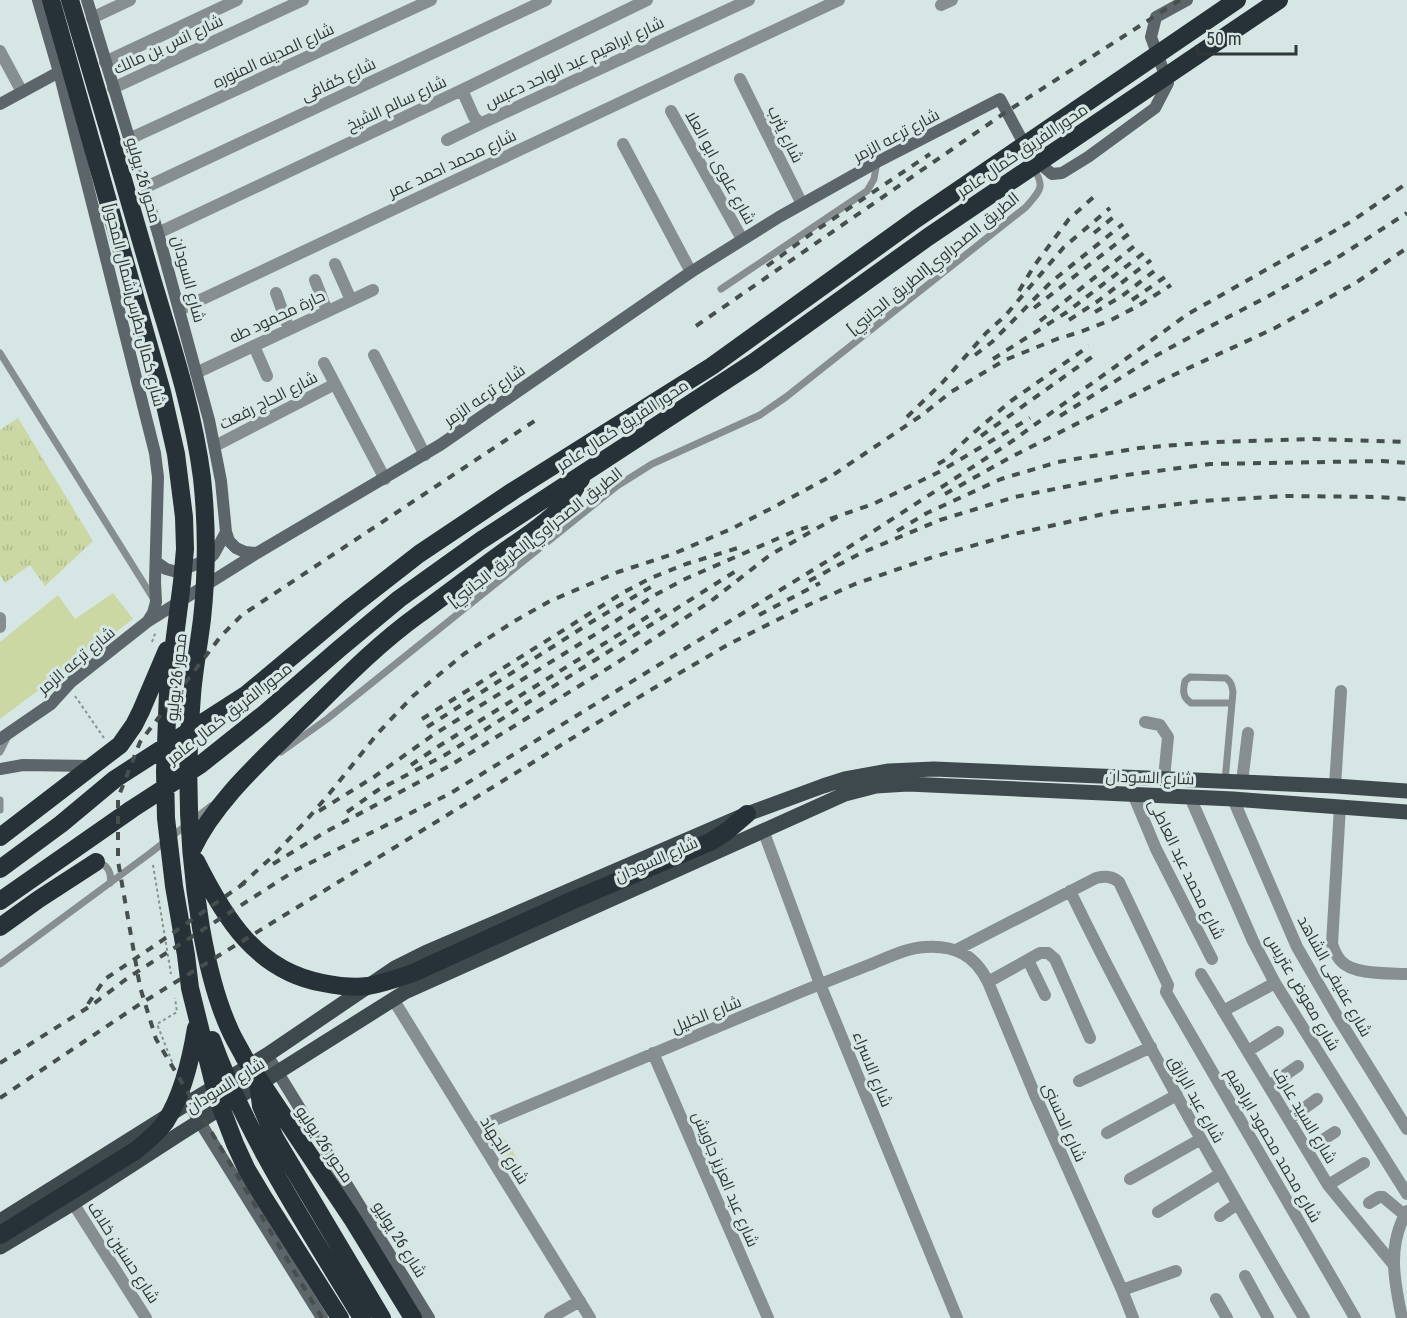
<svg xmlns="http://www.w3.org/2000/svg" width="1407" height="1318" viewBox="0 0 1407 1318" font-family="'Roboto Condensed',Cairo,sans-serif">
	<style>
		.grass { fill: url(#grass-tufts) }
		.garden { fill: #cbd8a4 }
		.lines { fill: none; stroke-linecap: round; stroke-linejoin: round }
		.path { stroke: #879392; stroke-width: 2; stroke-dasharray: 3 3; stroke-linecap: butt }
		.lane { stroke: #878e90; stroke-width: 7 }
		.street { stroke: #878e90; stroke-width: 12 }
		.secondary { stroke: #5c6569; stroke-width: 12 }
		.primary { stroke: #3e494d; stroke-width: 15 }
		.highway { stroke: #263237; stroke-width: 18 }
		.rail { stroke: #464f4d; stroke-width: 4; stroke-dasharray: 8 8; stroke-linecap: butt }
		.labels { text-anchor: middle; stroke-width: 6; stroke-linejoin: round; paint-order: stroke }
		.street-label { font-size: 16px; fill: #303736; stroke: #d5e6e4 }
	</style>
	<defs>
		<pattern id="grass-tufts" width="24" height="20" patternUnits="userSpaceOnUse" patternTransform="scale(1.5)"><rect width="24" height="20" fill="#cbd8a4"/><path d="M3 7l-1-3M5 7V3M7 7l1-3M15 17l-1-3M17 17v-4M19 17l1-3" fill="none" stroke="#afba8e"/></pattern>
	</defs>
	<rect width="100%" height="100%" fill="#d5e6e4"/>
	<path class="grass" d="M18,418L93,541L45,586L30,565L5,583L0,575V430Z
		M496,1127L514,1153L524,1173L515,1180C502,1166 497,1150 491,1133Z"/>
	<path class="garden" d="M113,593L133,619L0,719V642L58,595L75,619Z"/>
	<g class="lines">
		<path class="path" d="M152,642L156,631
			M75,696L104,738
			M153,865L171,974
			M172,1062L157,1024L177,1012L175,998"/>
		<path class="lane" d="M721,289L867,191L874,179L877,162
			M0,353L153,598
			M0,752L8,736
			M281,752L327,719L617,486L652,464L760,415L786,397L1026,207C1040,190 1046,188 1033,167
			M1225,781L1233,692C1232,685 1231,682 1226,678L1190,677L1185,681C1183,690 1182,697 1191,703H1232
			M0,800V810
			M96,862C108,864 112,873 110,883
			M0,964L149,854L211,806"/>
		<path class="street" d="M941,5L952,0
			M92,18L130,0
			M0,51L22,92
			M105,62L237,0
			M740,79L802,204
			M113,88L303,0
			M462,90L474,117L479,122L482,123L749,0
			M671,111L742,239
			M129,139L431,0
			M447,140L482,123
			M623,144L691,272
			M144,188L546,0
			M158,233L462,90L647,0
			M335,264L351,300
			M315,280L327,311
			M276,293L289,329
			M179,310L839,0
			M254,346L267,376
			M374,355L425,455
			M324,363L385,479
			M196,373L373,290
			M215,446L335,384
			M0,618V627
			M1145,722L1160,725L1168,737L1164,778
			M1242,782L1248,733
			M1335,786L1341,691
			M1133,794L1156,849L1212,959
			M1190,797L1253,941L1275,983L1407,1194
			M1233,799L1297,947L1337,1016L1407,1129
			M1340,806L1332,944C1334,950 1336,956 1341,961C1353,975 1389,973 1407,974
			M763,830L820,984L957,1318
			M1070,891C1141,1037 1222,1178 1304,1318
			M956,950L1096,878C1105,876 1112,876 1119,882L1168,985L1166,992L1355,1318
			M1028,960L1045,995
			M1201,974L1328,1185L1393,1264
			M988,982L1040,953H1048L1055,959L1090,1038
			M393,999L590,1318
			M1223,1011L1275,983
			M1248,1051L1278,1032
			M653,1053L768,1318
			M1079,1081L1151,1047
			M1269,1086L1298,1066
			M1289,1119L1317,1099
			M473,1129C576,1085 680,1042 784,999C812,987 841,976 869,965C887,958 906,948 925,947C955,945 975,955 988,982L1035,1095L1122,1290L1133,1318
			M1107,1133L1177,1095
			M1307,1150L1335,1132
			M1130,1179L1201,1139
			M1328,1185L1364,1163
			M73,1203L146,1318
			M1369,1203L1379,1197H1383L1407,1217
			M1158,1212L1220,1174
			M1220,1216L1237,1204
			M1245,1276L1268,1318
			M1122,1290L1176,1271
			M1216,1299L1227,1318
			M550,1318L580,1301
			M1402,1318C1394,1281 1387,1245 1407,1211"/>
		<path class="secondary" d="M38,0L59,72L155,453L158,477L155,582L156,602L153,613L148,621
			M87,0L158,233L209,420L221,481L226,532L229,541L236,548L245,552L257,553
			M0,104L59,72
			M156,562L166,569L177,572L209,559L214,554L226,532
			M0,739L51,704L71,682L147,622L257,553L440,445L691,272L779,217L877,162L1000,99L1022,140L1032,157L1052,174L1062,173L1088,157L1155,108L1168,83L1151,37L1156,17L1187,0
			M0,769L23,765L91,766
			M267,1055L429,1318
			M188,1103L322,1318"/>
		<path class="primary" d="M0,1221L188,1103L267,1055L395,968L425,953L747,814L823,786L845,779L889,771L934,769L1335,786L1407,791
			M0,1247L73,1203L181,1133L405,992L845,794L876,786L908,784L1233,799L1407,812"/>
		<path class="highway" d="M51,0L162,392L176,454L184,517L185,549L182,582L168,691L165,772L166,818L174,886L186,955L190,988L217,1097L235,1144L247,1170L262,1195L340,1318
			M70,0C97,91 124,181 150,272C170,340 193,407 202,478C207,524 207,573 202,619C199,644 194,669 192,695C185,773 188,851 201,928C207,962 215,997 229,1028C233,1038 239,1047 244,1057L353,1220L413,1318
			M0,837L120,745L134,725L141,711L167,650
			M192,850C215,801 262,760 300,722C338,685 375,646 418,615C448,593 477,571 506,550C525,537 552,519 567,501C572,494 576,486 581,479
			M196,861C224,917 256,971 323,983C338,986 353,988 368,986C384,983 398,978 413,973L573,900L710,842L726,832L747,814
			M0,869L61,824L115,779L247,694L351,607L419,554L513,491L712,366L916,219L1237,0
			M0,901L132,809L200,765L264,714L339,649L399,599L480,541L754,362L928,237L1279,0
			M0,927L39,899L96,862
			M212,1040C248,1139 308,1228 362,1318
			M258,1082L261,1106L275,1138L382,1318
			M0,1235L135,1151C146,1142 158,1133 166,1121C183,1094 191,1059 196,1028"/>
		<path class="rail" d="M1094,233L1116,215
			M767,266L815,231L930,154
			M1019,291L1034,266L1069,219L1098,193
			M1132,300L1165,277
			M1034,308L1130,233
			M1095,312L1122,296L1158,268
			M1069,320L1098,301L1151,260
			M1040,321L1138,243
			M696,326L1006,112L1180,0
			M975,355L992,342L1051,282L1123,224
			M993,359L1067,312L1145,252
			M1060,416L1157,355L1205,329L1265,298L1340,256L1407,213
			M907,417L943,382L986,333L1005,316L1064,247L1110,208
			M981,436L1096,354
			M938,464L945,460L971,435L1011,401L1089,346
			M945,494L1011,457L1167,378L1275,328L1357,282L1407,248
			M830,519L873,504L939,472L1030,418
			M897,531L927,513L1001,479L1058,462L1139,448L1214,442L1313,439L1407,442
			M809,581L859,554L940,520L1015,497L1119,476L1210,464L1382,461L1407,463
			M759,615L820,583
			M422,719L624,592L651,578L686,564L741,547
			M427,727L593,621L654,585
			M411,765L439,746L660,609
			M319,811L374,777L433,735L599,632L655,595L685,579L795,531L808,527
			M347,812L378,790L445,755L739,569
			M273,864L327,831L451,765L618,662L711,601L770,555L837,517
			M240,886L272,857L304,823L329,794L378,733L413,696L464,654L513,622L550,601L618,572L673,554L731,529L772,508L833,475L922,415L951,392L1005,360L1057,339L1080,332L1111,320L1138,306L1171,285
			M88,1004L105,979L157,944L246,882
			M0,1063L92,1005L129,977L296,870L451,793L829,560L1008,444L1188,314L1352,221L1407,183
			M0,1098L140,1004L649,691L729,644L797,610L855,584L933,557L1014,534L1113,512L1202,501L1286,496L1379,497L1407,499
			M322,1318L156,1039L140,987L118,861V798L140,742L221,636L242,615L539,418"/>
	</g>
	<g class="labels">
		<g class="street-label">
			<text transform="translate(168 44) rotate(-25)" y="6">شارع انس بن مالك</text>
			<text transform="translate(273 55) rotate(-25)" y="6">شارع المدينه المنوره</text>
			<text transform="translate(574 62) rotate(-25)" y="6">شارع ابراهيم عبد الواحد دعبس</text>
			<text transform="translate(338 79) rotate(-25)" y="6">شارع كفافى</text>
			<text transform="translate(396 103) rotate(-25)" y="6">شارع سالم الشيخ</text>
			<text transform="translate(786 134) rotate(64)" y="6">شارع يثرب</text>
			<text transform="translate(896 135) rotate(-28)" y="6">شارع ترعه الزمر</text>
			<text transform="translate(1022 150) rotate(-34)" y="6">محور الفريق كمال عامر</text>
			<text transform="translate(452 163) rotate(-25)" y="6">شارع محمد احمد عمر</text>
			<text transform="translate(721 167) rotate(61)" y="6">شارع علوى ابو العلا</text>
			<text transform="translate(144 180) rotate(74)" y="6">محور 26 يوليو</text>
			<text transform="translate(933 263) rotate(-39)" y="6">الطريق الصحراوي[الطريق الجانبي]</text>
			<text transform="translate(189 279) rotate(75)" y="6">شارع السودان</text>
			<text transform="translate(135 305) rotate(76)" y="6">شارع كمال بطرس[شمال المحور]</text>
			<text transform="translate(277 316) rotate(-25)" y="6">حارة محمود طه</text>
			<text transform="translate(484 395) rotate(-35)" y="6">شارع ترعه الزمر</text>
			<text transform="translate(268 400) rotate(-27)" y="6">شارع الحاج رفعت</text>
			<text transform="translate(622 425) rotate(-33)" y="6">محور الفريق كمال عامر</text>
			<text transform="translate(535 537) rotate(-38)" y="6">الطريق الصحراوي[الطريق الجانبي]</text>
			<text transform="translate(76 660) rotate(-40)" y="6">شارع ترعه الزمر</text>
			<text transform="translate(176 677) rotate(-84)" y="6">محور 26 يوليو</text>
			<text transform="translate(229 713) rotate(-38)" y="6">محور الفريق كمال عامر</text>
			<text transform="translate(1150 777) rotate(2)" y="6">شارع السودان</text>
			<text transform="translate(656 859) rotate(-24)" y="6">شارع السودان</text>
			<text transform="translate(1187 869) rotate(64)" y="6">شارع محمد عبد العاطى</text>
			<text transform="translate(1335 976) rotate(61)" y="6">شارع عفيفى الشاهد</text>
			<text transform="translate(1303 992) rotate(60)" y="6">شارع معوض عتريس</text>
			<text transform="translate(706 1014) rotate(-22)" y="6">شارع الخليل</text>
			<text transform="translate(873 1069) rotate(68)" y="6">شارع الاسراء</text>
			<text transform="translate(225 1085) rotate(-32)" y="6">شارع السودان</text>
			<text transform="translate(1197 1099) rotate(61)" y="6">شارع عبد الرازق</text>
			<text transform="translate(1305 1115) rotate(59)" y="6">شارع السيد عارف</text>
			<text transform="translate(1065 1122) rotate(66)" y="6">شارع الحسنى</text>
			<text transform="translate(325 1144) rotate(56)" y="6">محور 26 يوليو</text>
			<text transform="translate(1274 1145) rotate(60)" y="6">شارع محمد محمود ابراهيم</text>
			<text transform="translate(505 1150) rotate(58)" y="6">شارع الجهاد</text>
			<text transform="translate(726 1179) rotate(67)" y="6">شارع عبد العزيز جاويش</text>
			<text transform="translate(400 1239) rotate(58)" y="6">شارع 26 يوليو</text>
			<text transform="translate(124 1252) rotate(57)" y="6">شارع حسنين خلاف</text>
		</g>
	</g>
	<path d="M1197 45v9h99v-9" fill="none" stroke="#303736" stroke-width="3"/>
	<text x="1206" y="45" font-size="18" fill="#303736" stroke="#d5e6e4" stroke-width="4.5" paint-order="stroke">50 m</text>
</svg>
